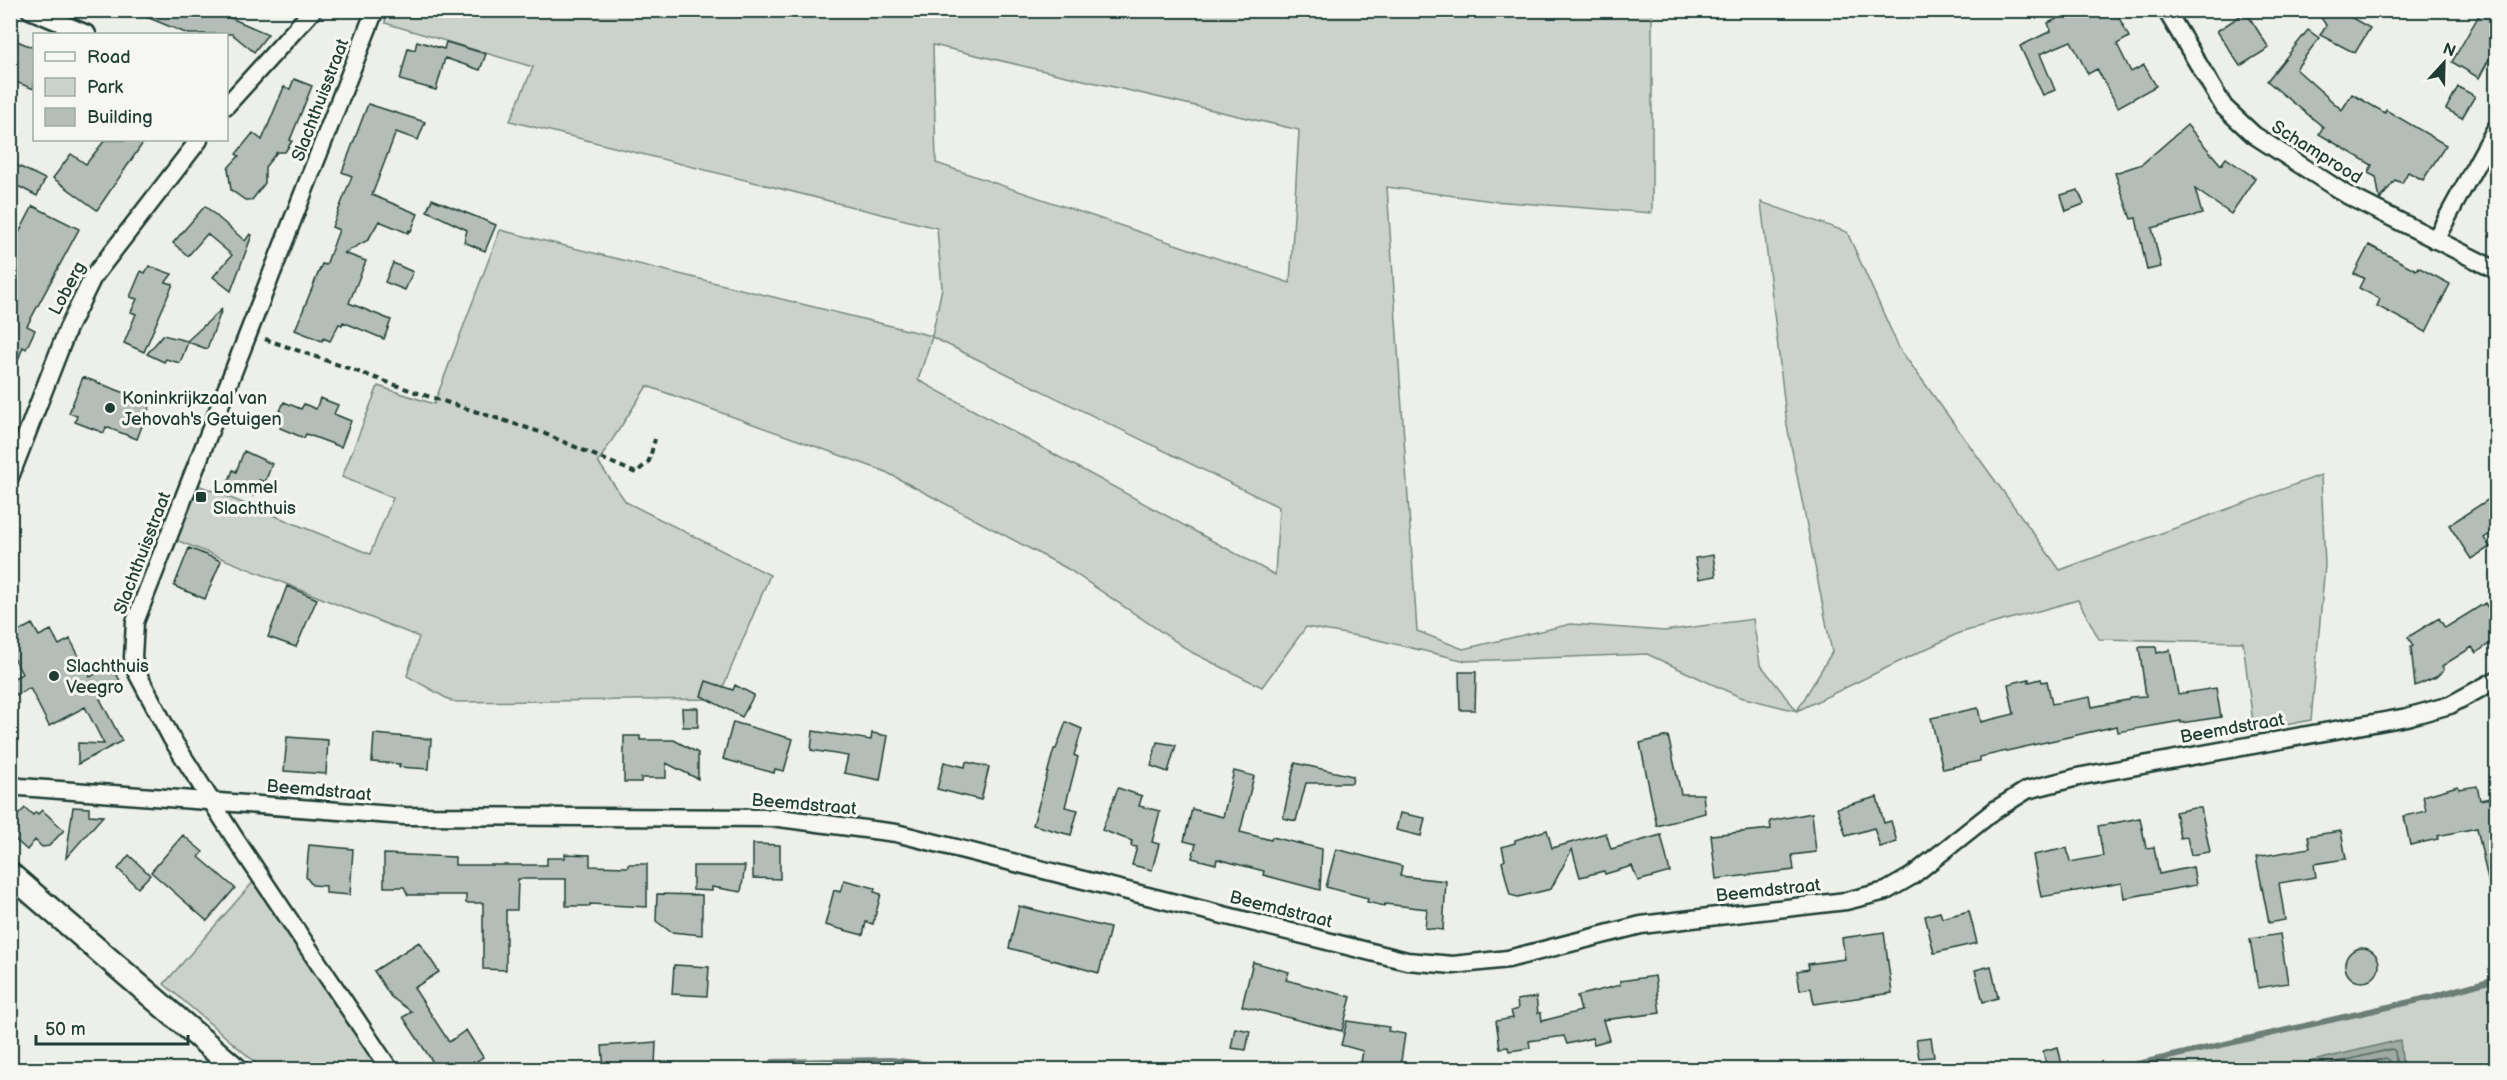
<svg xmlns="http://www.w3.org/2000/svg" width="2507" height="1080" viewBox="0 0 2507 1080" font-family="'Balsamiq Sans',sans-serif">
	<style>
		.green { fill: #cbd2cc; stroke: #758880; stroke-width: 1.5; fill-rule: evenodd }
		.water { fill: #9faaa4; stroke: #6c7e77; stroke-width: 1.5 }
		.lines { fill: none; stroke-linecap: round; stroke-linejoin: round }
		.shore { stroke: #526961; stroke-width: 1.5 }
		.stream { stroke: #6c7e77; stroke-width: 6 }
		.building { fill: #b4bdb8; stroke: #1f3d34; stroke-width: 1.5 }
		.minor-casing { stroke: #1f3d34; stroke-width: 21 }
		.secondary-casing { stroke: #1f3d34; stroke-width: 27 }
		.path { stroke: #1f3d34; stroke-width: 4; stroke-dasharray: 6 4.5; stroke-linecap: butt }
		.minor { stroke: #f6f6f2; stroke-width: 16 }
		.secondary { stroke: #f6f6f2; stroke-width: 22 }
		.poi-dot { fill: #1f3d34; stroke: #f6f6f2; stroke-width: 2 }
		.labels { text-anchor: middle; stroke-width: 6; stroke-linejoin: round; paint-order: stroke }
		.street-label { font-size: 18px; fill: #1f3d34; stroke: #f6f6f2 }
		.poi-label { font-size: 18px; fill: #1f3d34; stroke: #f6f6f2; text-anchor: start }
	</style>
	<rect width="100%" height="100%" fill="#edefea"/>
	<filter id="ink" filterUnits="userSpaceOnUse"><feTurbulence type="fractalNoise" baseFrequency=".0167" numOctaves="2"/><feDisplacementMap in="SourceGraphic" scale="12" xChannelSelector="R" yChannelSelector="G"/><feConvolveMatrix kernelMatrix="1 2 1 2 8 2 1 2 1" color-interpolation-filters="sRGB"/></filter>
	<g filter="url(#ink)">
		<path class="green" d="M1652,10V213L1493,201L1387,187L1417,631L1463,649L1571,624L1664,631L1753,619L1760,664L1797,711L1832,652L1787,425L1761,202L1847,232L1899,348L2060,570L2321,475L2325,565L2311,720L2254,731L2243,642L2099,639L2078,600L1959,633L1797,711L1740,697L1647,654L1466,661L1374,639L1306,627L1262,687L1193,653L1068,569L884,471L647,386L598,462L626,502L770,575L718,699L453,702L407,676L419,637L176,540L198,485L370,554L393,498L342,477L378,386L434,404L500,230L932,336L942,288L937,228L510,121L533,67L385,23L386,11ZM933,45L1299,130L1290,283L936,163ZM932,337L1279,507L1275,575L918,380Z
			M255,880L383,1069H263L164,984Z
			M2496,979V1069H2403L2400,1041L2280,1069L2111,1070L2432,997Z"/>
		<path class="water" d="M2400,1040L2403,1069H2280Z"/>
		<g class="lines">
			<path class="shore" d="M2306,1070L2392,1049L2395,1051L2397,1070
				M2338,1070L2386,1058L2389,1060L2390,1070"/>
			<path class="stream" d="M773,1062L891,1060L970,1070
				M2111,1070L2432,997L2496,979"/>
		</g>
		<path class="building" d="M212,10L268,34L254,52L232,34H188L132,11Z
			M2076,10H2115L2129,37L2117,44L2131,72L2144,65L2156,86L2118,107L2097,69L2088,74L2071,41L2040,54L2055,90L2043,95L2020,46L2051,31L2048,23Z
			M2316,10H2338L2370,28L2355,53L2320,35L2326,25Z
			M2482,10H2496V46L2479,78L2452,62Z
			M2246,12L2269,48L2240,66L2217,31Z
			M2308,30L2319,38L2296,69L2342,110L2352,94L2385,113L2386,110L2446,145L2423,180L2408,172L2402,183L2395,180L2380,200L2376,177L2368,173L2372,165L2319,134L2323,127L2267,81Z
			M10,38L34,48V89L10,80Z
			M417,41L444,49L446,42L486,54L480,70L445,58L436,90L400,80L408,48L415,50Z
			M294,79L312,86L290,140L292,141L285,152H277L265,167V183L252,200H245L231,190L228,168L239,156L236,154L253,133L262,140L284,87L290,89Z
			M2458,87L2475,96L2462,118L2446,109Z
			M368,104L425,122L418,140L396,132L372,195L418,214L411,231L409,230L408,233L379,221L368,240L344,253L366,261L349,303L391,320L384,339L343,322L342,325L339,324L330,341L323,338L322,341L295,330L322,264L326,265L339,230L332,227L352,176L342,172Z
			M2187,125L2221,165L2226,158L2255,178L2231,214L2195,189L2202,214L2152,228L2161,267L2147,270L2136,218L2131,219L2115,173L2142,164Z
			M105,140H145L97,210L53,178L71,154L86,164Z
			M10,162L45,179L37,196L10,182Z
			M2078,190L2084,204L2066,211L2061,195Z
			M432,199L496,225L485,251L464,242L467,230L427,211Z
			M33,206L79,229L27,326L35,330L26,349L23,347L12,376H10V280L19,255L10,250Z
			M205,206L245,241L250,234L252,235L231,291L213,277L232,255L207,234L188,256L173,243Z
			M2369,245L2416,270L2418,267L2450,284L2426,332L2377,306L2380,299L2359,288L2364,278L2354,274Z
			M393,263L413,272L405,290L385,282Z
			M149,266L172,274L166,282L173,284L144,352L124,343L136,314L131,312L137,299L130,297L141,271L145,273Z
			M222,309L207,349L188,342L180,363L166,359L164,362L147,354L163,335L187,341Z
			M83,377L151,403L137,439L106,427L104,433L75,422L77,416L69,413Z
			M320,398L338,405L334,414L351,421L341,447L306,434L304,438L280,428L283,418L280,411L284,402L301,409L304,404L316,409Z
			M244,451L272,464L265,482L259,480L253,496L227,486L233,470L236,472Z
			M2489,499L2496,511V530L2484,538L2490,547L2471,559L2449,525Z
			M189,548L221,561L205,599L174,586Z
			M1713,555L1716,576L1699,579L1695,558Z
			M287,586L317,599L296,647L268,637Z
			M2485,603L2496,621V639L2476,653L2472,647L2442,666L2444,670L2436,677L2415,686L2411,647L2413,646L2408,637L2439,618L2445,628Z
			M32,624L39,636L51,630L59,645L70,639L90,677L112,665L123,687L100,699L122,741L78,764V743L104,744L85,707L49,726L30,688L16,695L10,684V680L22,674L10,651V636Z
			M2139,647H2156L2157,653L2170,650L2178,694L2216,688L2221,717L2181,723V721L2118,732L2117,726L1980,757V761L1943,769L1931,718L1978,708L1981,722L2014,714L2008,684L2029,679V682L2041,679L2042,682L2047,681L2052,704L2090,697L2092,707L2127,700L2130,697L2146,696Z
			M1459,672H1476L1475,710H1460Z
			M706,681L733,690L735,685L754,695L742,717L701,696Z
			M682,708H698V727H683Z
			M733,722L793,739L784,771L775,769L774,773L723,759Z
			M1066,722L1082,729L1074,755L1078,757L1065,807L1078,810L1071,835L1033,825L1054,749H1056Z
			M813,731L871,740L872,733L888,736L880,780L844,773L848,756L811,750Z
			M374,734L431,739L429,769L399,767L400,764L372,762Z
			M624,736H640V740H674L698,753V779L666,763V778H641V782H624Z
			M1668,736L1681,794H1703L1705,813L1657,826L1640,743Z
			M287,737L328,740L326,774L284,771Z
			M1157,742L1176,745L1168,772L1151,766Z
			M944,762L965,767L966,762L989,767L981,800L937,789Z
			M1295,763L1353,776L1352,783H1306L1296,821L1283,818Z
			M1234,771L1254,776L1240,832L1271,840L1272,837L1322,849L1320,890L1263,875L1264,871L1217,859L1216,864L1192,858L1196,844L1184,841L1192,809L1223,817Z
			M2458,786L2459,789L2477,786L2480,800L2496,797V884L2489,885L2477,828L2437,836L2438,839L2410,845L2404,816L2426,811L2423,796Z
			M1118,788L1142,796L1139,806L1160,811L1152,842L1159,844L1152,870L1132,865L1137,847L1131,846L1132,841L1102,830Z
			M1877,797L1884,823L1891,821L1897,842L1880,847L1874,828L1846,836L1837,808Z
			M73,807L89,808V815L103,816L66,858Z
			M25,808L33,815L36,812L38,814L42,810L64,830L49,846L42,847L35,840L27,850L10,835V809L18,815Z
			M2194,808H2201L2210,852L2191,855L2187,837L2180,838L2175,812Z
			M1400,813L1425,818L1421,836L1396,830Z
			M1812,813L1816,852L1792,855L1794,870L1716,879L1711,835L1771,829L1770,821Z
			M2140,818L2146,848L2154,847L2159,874L2193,867L2196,885L2124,898L2122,883L2041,897L2033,855L2067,848L2070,862L2103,856L2098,826Z
			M1547,830L1552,848L1606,833L1611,849L1661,835L1670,872L1638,881L1632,866L1605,874L1604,871L1580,877L1572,849L1551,889L1518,897L1510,895L1502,862L1505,860L1502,847L1515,843V840Z
			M2341,831L2346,859L2314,864L2316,877L2279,883L2285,920L2269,923L2256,857L2310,848L2308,836Z
			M183,835L203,852L199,857L235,888L207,921L151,872Z
			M753,844L780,845V879L753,878Z
			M309,845L353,849L350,895L326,893V886L312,885L306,877Z
			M1336,849L1402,866L1400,876L1446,881L1443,930L1425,928L1427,909L1385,904L1384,906L1367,902L1368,898L1326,887Z
			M384,854L455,857V865H547V858H565V854L590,855V866L628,867V864H647V907L590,904V906H566V879H518L517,910H506V970L483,969V903H466V895H408L404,887H384Z
			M129,855L150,875L138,888L118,869Z
			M693,866H745L741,892L712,887V891L693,890Z
			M844,880L875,888L874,892L881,894L873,924L866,922L863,935L825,925L834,890L840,892Z
			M657,894L702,895V935L671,932L656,921Z
			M1019,906L1110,928L1099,973L1009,948Z
			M1969,911L1977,943L1934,953L1925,916L1940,912L1942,918Z
			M1884,932L1892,993L1814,1004L1811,988L1800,990L1797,971L1809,969L1808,964L1845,959L1842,938Z
			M2280,934L2288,983L2258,988L2250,939Z
			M419,942L439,972L414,988L449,1042L466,1030L483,1057L477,1061L482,1070H438L403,1017L412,1012L391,997L374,971Z
			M2345 965a17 17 0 1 1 34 0a17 17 0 1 1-34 0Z
			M1253,962L1289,972L1286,980L1351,997L1342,1031L1242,1006Z
			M674,965L709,967L707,996L672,994Z
			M1991,966L1998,998L1983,1002L1975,970Z
			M1655,976L1660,1013L1603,1020L1609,1040L1594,1044L1592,1038L1567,1044L1564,1036L1529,1041L1530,1048L1509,1051L1508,1047L1500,1048L1496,1021L1513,1018L1511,1011L1518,1009L1517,1000L1536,997L1538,1013H1541L1542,1021L1581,1011L1577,996L1620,985V981Z
			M1347,1021L1389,1027L1388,1031L1405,1034L1400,1068L1361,1062L1363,1051L1341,1045Z
			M1235,1028L1250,1031L1246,1050L1231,1048Z
			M1931,1038L1934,1057L1919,1058L1916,1040Z
			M656,1042L655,1066L604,1070L602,1046Z
			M2058,1047L2062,1065L2047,1068L2043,1051Z"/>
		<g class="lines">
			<defs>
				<path id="minor" d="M30,10L87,34
					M375,10L135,622L133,657L136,671L172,739L234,837L390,1070
					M2166,10L2224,107L2254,135L2347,195L2496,270
					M226,106L313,10
					M2435,240L2496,128
					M10,477L68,328L93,277L199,140
					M10,784L20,787L405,816L779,818L896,833L1407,961L1453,965L1508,959L1641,925L1846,901L1886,891L1912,876L1995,810L2027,790L2082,776L2407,717L2450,705L2496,680"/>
				<path id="secondary" d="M10,874L237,1070"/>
			</defs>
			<use href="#minor" class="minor-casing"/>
			<use href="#secondary" class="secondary-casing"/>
			<path class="path" d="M265,339L418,393L543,433L636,473L649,461L655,439"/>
			<use href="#minor" class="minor"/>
			<use href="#secondary" class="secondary"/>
		</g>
	</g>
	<g class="poi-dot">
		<circle cx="110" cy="408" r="6"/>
		<rect x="195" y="491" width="12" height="12" rx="3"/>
		<circle cx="54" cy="676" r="6"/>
	</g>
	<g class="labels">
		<g class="street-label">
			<text transform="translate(320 100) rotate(-69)" y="6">Slachthuisstraat</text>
			<text transform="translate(2317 152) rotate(32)" y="6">Schamprood</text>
			<text transform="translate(67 288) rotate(-62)" y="6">Loberg</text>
			<text transform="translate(142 553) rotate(-69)" y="6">Slachthuisstraat</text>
			<text transform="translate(2232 728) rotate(-10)" y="6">Beemdstraat</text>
			<text transform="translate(319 790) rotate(5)" y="6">Beemdstraat</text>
			<text transform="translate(804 804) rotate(5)" y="6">Beemdstraat</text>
			<text transform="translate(1768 890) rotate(-6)" y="6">Beemdstraat</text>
			<text transform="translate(1281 909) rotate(14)" y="6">Beemdstraat</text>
		</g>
		<g class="poi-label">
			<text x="122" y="404">Koninkrijkzaal van<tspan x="122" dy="21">Jehovah's Getuigen</tspan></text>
			<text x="213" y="493">Lommel<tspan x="213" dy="21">Slachthuis</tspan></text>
			<text x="66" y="672">Slachthuis<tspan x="66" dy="21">Veegro</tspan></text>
		</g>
	</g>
	<rect width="2507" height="1080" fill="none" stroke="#f6f6f2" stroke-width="36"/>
	<rect x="18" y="18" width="2471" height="1044" fill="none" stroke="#1f3d34" stroke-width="2" filter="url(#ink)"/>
	<rect x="33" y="33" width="195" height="108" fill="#f6f6f2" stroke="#a0aca6" stroke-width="1.5"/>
	<rect x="45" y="52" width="30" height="9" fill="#f6f6f2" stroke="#a0aca6" stroke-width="1.5"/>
	<text x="87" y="63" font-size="18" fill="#1f3d34">Road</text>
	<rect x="45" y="78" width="30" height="18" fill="#cbd2cc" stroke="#a0aca6" stroke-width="1.5"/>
	<text x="87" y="93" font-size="18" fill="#1f3d34">Park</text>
	<rect x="45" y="108" width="30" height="18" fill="#b4bdb8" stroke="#a0aca6" stroke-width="1.5"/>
	<text x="87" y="123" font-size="18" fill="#1f3d34">Building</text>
	<g transform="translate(2444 63) rotate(22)" stroke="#f6f6f2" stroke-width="4.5" paint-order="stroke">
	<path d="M0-4.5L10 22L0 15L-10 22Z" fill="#1f3d34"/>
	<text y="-9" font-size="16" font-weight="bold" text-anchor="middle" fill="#1f3d34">N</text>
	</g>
	<path d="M36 1035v9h152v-9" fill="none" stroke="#1f3d34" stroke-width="3"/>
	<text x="45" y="1035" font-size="18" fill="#1f3d34" stroke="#f6f6f2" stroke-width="4.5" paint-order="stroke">50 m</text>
</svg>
